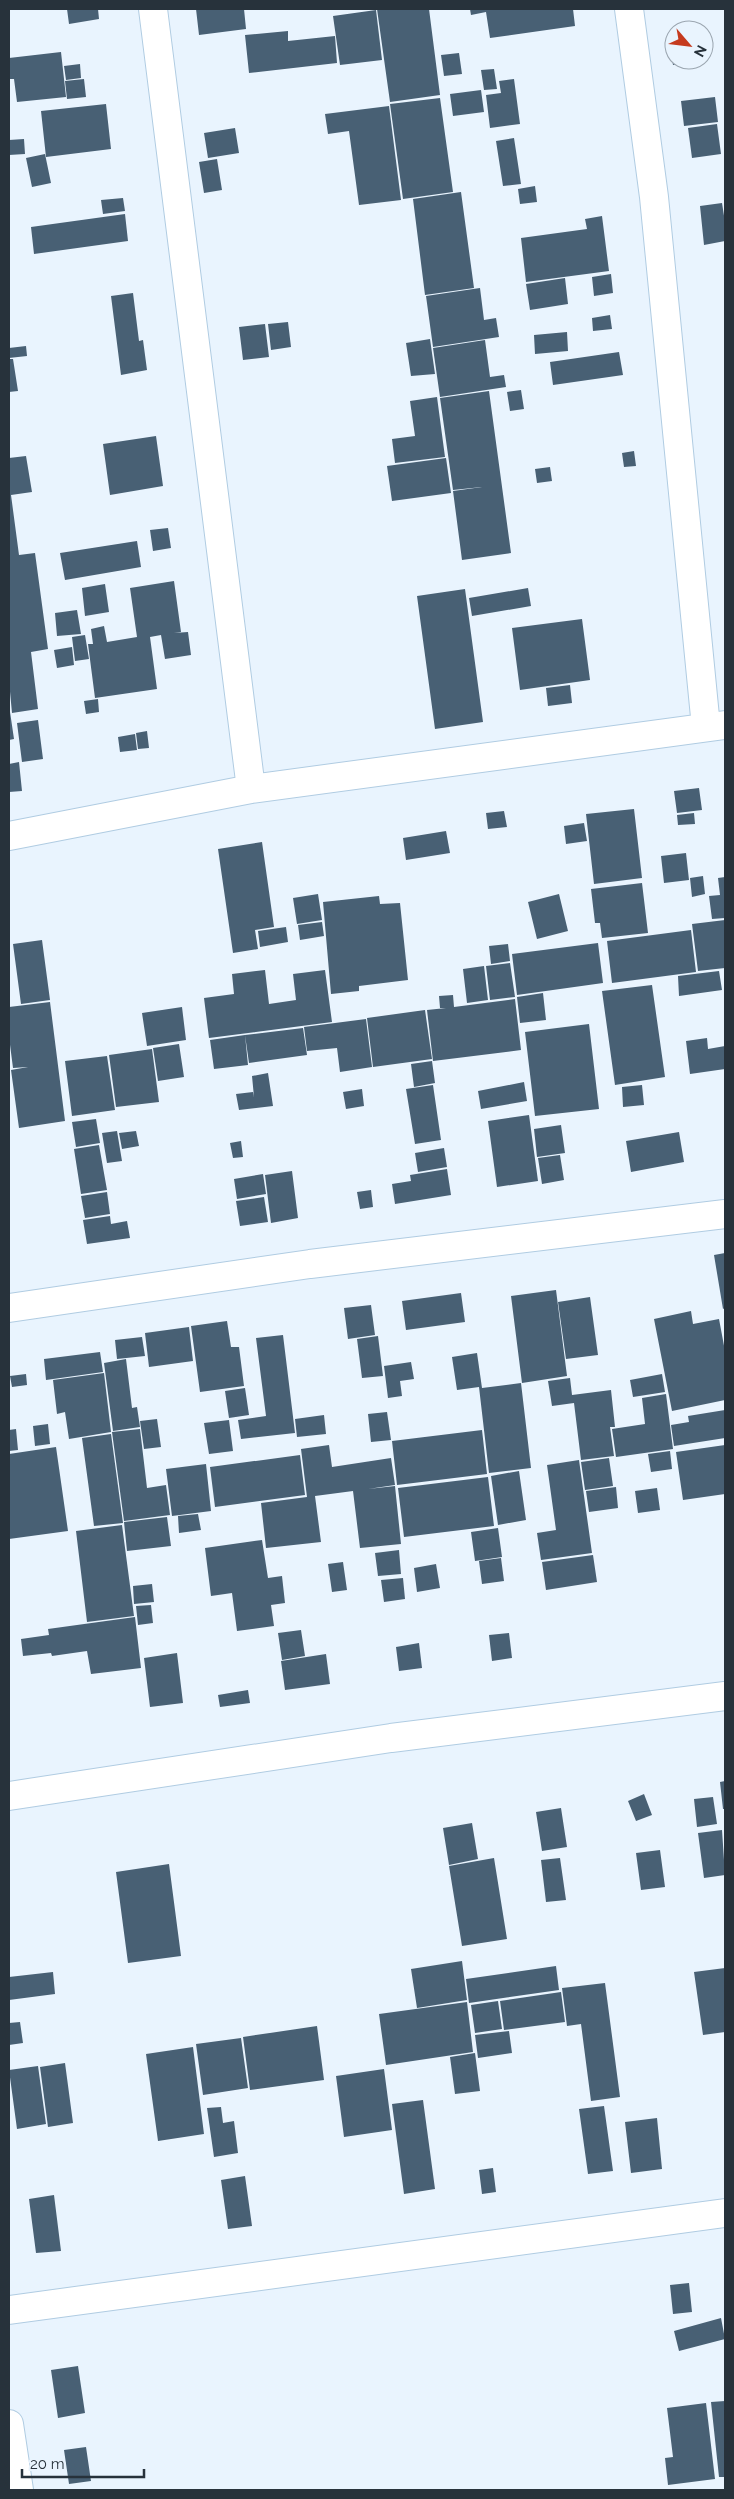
<svg xmlns="http://www.w3.org/2000/svg" width="734" height="2499" viewBox="0 0 734 2499" font-family="Raleway,sans-serif">
	<style>
		.building { fill: #486074 }
		.lines { fill: none; stroke-linecap: round; stroke-linejoin: round }
		.minor-casing { stroke: #b0cce2; stroke-width: 30 }
		.minor { stroke: #fff; stroke-width: 28 }
	</style>
	<rect width="100%" height="100%" fill="#e9f4fe"/>
	<path class="building" d="M67,9H98L99,19L69,24Z
		M196,9H244L246,29L199,35Z
		M377,9H429L440,95L390,102Z
		M470,9H573L575,26L490,38L486,12L471,15Z
		M376,10L382,60L340,65L333,16Z
		M288,31V41L335,36L337,63L249,73L245,35Z
		M670,45H674V60H696V62L673,65Z
		M61,52L66,97L17,102L14,79H9V58Z
		M459,53L462,74L444,76L441,55Z
		M80,64L81,78L66,80L64,66Z
		M494,69L497,89L484,90L481,70Z
		M84,79L86,97L67,99L65,81Z
		M514,79L520,124L490,128L486,95L501,93L499,81Z
		M481,90L484,112L453,116L450,94Z
		M715,97L718,122L684,126L681,101Z
		M440,98L453,192L403,199L390,104Z
		M106,104L111,149L46,157L41,111Z
		M389,106L401,200L359,205L349,131L328,134L325,114Z
		M717,124L721,154L692,158L688,128Z
		M235,128L239,153L208,158L204,133Z
		M514,138L521,184L503,186L496,141Z
		M24,139L25,154L9,155V140Z
		M45,154L51,183L32,187L26,158Z
		M217,159L222,190L204,193L199,162Z
		M535,186L537,202L520,204L518,189Z
		M461,192L474,288L425,295L413,199Z
		M123,198L125,211L103,214L101,200Z
		M722,203L725,222V241L704,245L700,206Z
		M125,214L128,241L34,254L31,227Z
		M602,216L609,271L526,282L521,238L587,229L585,219Z
		M611,274L613,293L594,296L592,277Z
		M565,278L568,304L530,310L526,284Z
		M480,288L484,320L496,318L499,337L433,347L426,296Z
		M133,293L139,341L143,340L147,370L121,375L111,296Z
		M610,315L612,329L593,331L592,318Z
		M288,322L291,347L271,350L268,324Z
		M265,324L269,357L243,360L239,327Z
		M567,332L568,351L535,354L534,335Z
		M430,339L435,374L411,376L406,343Z
		M485,340L490,377L504,375L506,387L440,397L433,348Z
		M26,346L27,356L9,358V348Z
		M619,352L623,375L553,385L550,362Z
		M9,359H13L18,391L9,392Z
		M521,390L524,409L510,411L507,392Z
		M489,391L511,553L462,560L453,491L482,487L453,490L440,398Z
		M437,397L445,457L395,463L392,439L415,436L410,401Z
		M156,436L163,486L110,495L103,444Z
		M634,451L636,466L624,467L622,453Z
		M26,456L32,492L11,495L19,555L35,553L48,649L31,652L38,709L12,713L9,681V458Z
		M446,458L451,493L392,501L387,466Z
		M550,467L552,481L537,483L535,469Z
		M168,528L171,548L153,551L150,530Z
		M137,541L141,567L65,580L60,553Z
		M174,581L181,632L174,633L188,632L191,655L165,659L161,635L150,637L157,689L95,698L88,644H93L91,629L104,626L107,642L137,637L130,588Z
		M105,584L109,612L85,616L82,588Z
		M528,588L531,606L472,616L469,598Z
		M465,589L483,722L435,729L417,596Z
		M77,610L81,634L57,636L55,613Z
		M582,619L590,680L520,690L512,628Z
		M85,635L89,659L75,661L72,637Z
		M72,647L74,665L57,668L54,650Z
		M570,685L572,703L548,706L546,688Z
		M98,699L99,712L86,714L84,701Z
		M9,705L14,739L9,740Z
		M38,720L43,759L22,762L17,723Z
		M147,731L149,748L138,749L136,733Z
		M135,734L137,750L120,752L118,737Z
		M19,762L22,791L9,792V764Z
		M699,788L702,810L677,813L674,791Z
		M634,809L642,878L594,884L586,814Z
		M504,811L507,827L488,829L486,813Z
		M694,813L695,824L678,825L677,815Z
		M584,823L587,841L566,844L564,826Z
		M446,831L450,853L406,860L403,838Z
		M262,842L274,927L255,930L258,949L233,953L218,849Z
		M686,853L689,880L664,883L661,856Z
		M703,876L705,894L692,897L690,878Z
		M725,877V918L712,919L709,896L720,895L718,878Z
		M642,883L648,933L602,938L600,923H595L591,889Z
		M318,894L322,920L297,924L293,898Z
		M559,894L568,931L537,939L528,902Z
		M379,896L380,904L400,903L408,980L359,986V991L331,994L323,902Z
		M725,920V968L698,971L692,924Z
		M322,922L324,936L300,940L298,925Z
		M286,927L288,942L260,947L258,931Z
		M691,930L696,972L612,983L607,941Z
		M42,940L50,1000L21,1004L13,944Z
		M598,943L603,983L517,995L512,954Z
		M508,944L510,961L491,964L489,946Z
		M510,963L515,997L490,1000L486,966Z
		M484,966L488,1000L467,1003L463,969Z
		M265,970L269,1004L296,1000L293,974L325,970L332,1022L209,1038L204,998L234,994L232,974Z
		M719,971L722,990L679,996L678,976Z
		M652,985L665,1077L615,1085L602,991Z
		M543,993L546,1020L520,1023L517,997Z
		M453,995L454,1007L515,999L521,1050L433,1061L427,1010L446,1008H440L439,996Z
		M50,1002L65,1121L19,1128L11,1070L28,1067L13,1068L9,1037V1007Z
		M182,1007L186,1040L147,1046L142,1013Z
		M425,1010L432,1059L373,1067L367,1018Z
		M366,1019L372,1067L340,1072L337,1048L307,1051L304,1027Z
		M589,1024L599,1109L535,1116L525,1032Z
		M303,1028L307,1055L249,1063L245,1035Z
		M245,1035L248,1065L214,1069L210,1040Z
		M707,1038L708,1049L725,1046V1069L690,1074L686,1041Z
		M179,1044L184,1077L158,1081L153,1048Z
		M152,1049L159,1102L116,1107L109,1055Z
		M107,1056L115,1110L72,1116L65,1061Z
		M432,1061L435,1083L414,1087L411,1064Z
		M268,1073L273,1106L239,1110L236,1094L253,1092L254,1097L252,1076Z
		M524,1082L527,1101L481,1109L478,1091Z
		M433,1085L441,1140L415,1144L406,1089Z
		M642,1085L644,1105L623,1107L622,1087Z
		M362,1089L364,1106L346,1109L343,1092Z
		M529,1115L538,1181L497,1187L488,1121Z
		M96,1119L100,1143L76,1147L72,1122Z
		M561,1125L565,1153L537,1157L534,1129Z
		M117,1131L122,1161L107,1163L102,1133Z
		M136,1131L139,1146L122,1149L119,1133Z
		M679,1132L684,1162L631,1172L626,1141Z
		M241,1141L243,1157L233,1158L230,1143Z
		M99,1145L107,1190L81,1194L74,1149Z
		M444,1148L447,1167L418,1172L415,1153Z
		M560,1155L564,1180L542,1184L538,1158Z
		M447,1169L451,1195L395,1204L392,1184L411,1181L410,1175Z
		M292,1171L298,1218L271,1223L265,1175Z
		M263,1174L266,1194L237,1199L234,1179Z
		M371,1190L373,1207L360,1209L357,1192Z
		M107,1192L110,1214L85,1218L81,1196Z
		M264,1197L268,1222L240,1226L236,1201Z
		M110,1216L111,1224L127,1221L130,1238L87,1244L83,1220Z
		M725,1253V1308L723,1309L714,1255Z
		M556,1290L567,1376L522,1383L511,1296Z
		M461,1293L465,1322L406,1330L402,1301Z
		M590,1297L598,1355L566,1359L558,1302Z
		M371,1305L375,1335L348,1339L344,1308Z
		M691,1311L693,1324L719,1319L725,1351V1400L672,1411L654,1319Z
		M227,1321L231,1347H239L244,1386L200,1392L191,1326Z
		M189,1327L193,1361L149,1367L145,1333Z
		M283,1335L295,1433L241,1439L238,1420L266,1416L256,1338Z
		M378,1336L383,1376L362,1378L357,1339Z
		M142,1337L145,1356L117,1359L115,1340Z
		M100,1352L103,1372L46,1380L44,1359Z
		M477,1353L482,1388L521,1383L531,1468L489,1473L479,1387L457,1390L452,1357Z
		M126,1359L132,1408L137,1407L140,1427L113,1431L104,1363Z
		M411,1362L414,1379L400,1381L402,1396L388,1398L384,1366Z
		M104,1373L111,1432L69,1439L65,1412L57,1414L53,1380Z
		M26,1374L27,1385L12,1387L10,1376Z
		M662,1374L665,1392L633,1397L630,1380Z
		M570,1378L572,1395L611,1390L615,1427H610L614,1456L581,1460L574,1403L552,1406L548,1381Z
		M245,1388L249,1415L229,1418L225,1391Z
		M666,1394L673,1449L616,1457L612,1429L645,1424L642,1398Z
		M725,1410V1438L674,1446L671,1425L689,1422L688,1416Z
		M387,1412L391,1440L371,1442L368,1414Z
		M324,1415L326,1434L297,1437L295,1419Z
		M157,1419L161,1447L144,1449L140,1421Z
		M229,1420L233,1451L209,1454L204,1423Z
		M48,1424L50,1444L35,1446L33,1426Z
		M16,1429L18,1450L9,1451V1430Z
		M140,1429L147,1488L166,1485L170,1515L124,1521L112,1432Z
		M482,1430L487,1474L397,1485L392,1441Z
		M111,1434L123,1523L94,1526L82,1438Z
		M329,1445L332,1467L391,1458L395,1485L368,1489L395,1486L401,1544L360,1548L353,1491L315,1496L321,1542L266,1548L261,1503L307,1497L301,1449Z
		M725,1445V1494L683,1500L676,1452Z
		M56,1447L68,1531L9,1539V1454Z
		M670,1451L672,1469L651,1472L648,1454Z
		M300,1455L305,1495L215,1507L210,1467Z
		M609,1458L613,1486L585,1490L581,1462Z
		M579,1460L592,1553L541,1560L537,1533L556,1530L547,1465Z
		M206,1464L211,1511L172,1516L166,1469Z
		M519,1471L526,1520L498,1525L491,1476Z
		M488,1477L494,1526L404,1537L398,1488Z
		M616,1487L618,1508L589,1512L586,1491Z
		M657,1488L660,1510L638,1513L635,1491Z
		M198,1514L201,1530L179,1533L178,1516Z
		M167,1517L171,1546L127,1551L124,1522Z
		M122,1525L134,1616L87,1622L76,1531Z
		M498,1528L502,1557L475,1561L471,1532Z
		M262,1540L268,1578L282,1576L285,1603L271,1605L274,1626L237,1631L232,1593L211,1596L205,1548Z
		M399,1550L401,1574L378,1576L375,1553Z
		M593,1555L597,1582L546,1590L542,1562Z
		M501,1558L504,1581L482,1584L479,1561Z
		M343,1562L347,1590L332,1592L328,1564Z
		M436,1564L440,1588L417,1592L414,1568Z
		M403,1578L405,1599L384,1602L381,1580Z
		M152,1584L154,1602L134,1604L133,1586Z
		M151,1605L153,1623L138,1625L136,1606Z
		M135,1617L141,1668L91,1674L87,1651L52,1656L51,1653L23,1656L21,1639L49,1635L48,1629Z
		M301,1630L305,1656L282,1660L278,1633Z
		M509,1633L512,1658L492,1661L489,1635Z
		M419,1643L422,1668L399,1671L396,1647Z
		M177,1653L183,1703L150,1707L144,1658Z
		M326,1654L330,1684L285,1690L281,1661Z
		M248,1690L250,1703L220,1707L218,1695Z
		M725,1781V1809H723L720,1782Z
		M644,1794L652,1815L636,1821L628,1801Z
		M713,1797L717,1824L697,1827L694,1799Z
		M561,1808L567,1847L542,1851L536,1812Z
		M472,1823L478,1859L449,1865L443,1828Z
		M722,1830L725,1875L704,1878L698,1833Z
		M660,1850L665,1887L641,1890L636,1853Z
		M494,1858L507,1939L462,1946L449,1866Z
		M560,1858L566,1900L546,1902L541,1860Z
		M169,1864L181,1956L128,1963L116,1872Z
		M462,1961L467,2000L417,2008L411,1969Z
		M556,1966L559,1990L469,2003L466,1979Z
		M725,1968V2032L703,2035L694,1972Z
		M53,1972L55,1994L9,2000V1977Z
		M605,1983L620,2097L591,2101L581,2024L567,2026L562,1988Z
		M561,1992L565,2022L504,2030L500,2001Z
		M498,2001L502,2029L475,2033L471,2005Z
		M467,2002L473,2052L386,2065L379,2014Z
		M20,2022L23,2043L9,2045V2023Z
		M317,2026L324,2080L250,2090L243,2037Z
		M509,2031L512,2053L478,2058L475,2035Z
		M241,2038L248,2088L203,2095L196,2044Z
		M193,2047L204,2134L158,2141L146,2054Z
		M475,2053L480,2091L455,2094L450,2057Z
		M65,2063L73,2123L48,2127L40,2067Z
		M38,2066L46,2124L17,2129L9,2070Z
		M384,2069L392,2130L344,2137L336,2076Z
		M423,2100L435,2189L404,2194L392,2104Z
		M604,2106L613,2171L588,2174L579,2109Z
		M221,2107L223,2123L234,2121L238,2153L214,2157L207,2108Z
		M657,2118L662,2169L631,2173L625,2122Z
		M493,2168L496,2192L482,2194L479,2170Z
		M245,2176L252,2226L228,2229L221,2180Z
		M54,2195L61,2251L36,2253L29,2199Z
		M689,2283L692,2312L673,2314L670,2285Z
		M721,2318L725,2339L679,2351L674,2331Z
		M78,2366L85,2413L58,2418L51,2370Z
		M725,2401V2477H719L711,2402Z
		M706,2403L715,2479L668,2485L665,2458L673,2457L667,2408Z
		M86,2447L91,2481L69,2484L64,2450Z"/>
	<g class="lines">
		<defs>
			<path id="minor" d="M153,9L251,789
				M629,9L654,197L706,727
				M9,836L251,789L725,725
				M9,1308L310,1264L725,1214
				M9,1796L391,1738L725,1696
				M9,2310L725,2213
				M9,2424L19,2490"/>
		</defs>
		<use href="#minor" class="minor-casing"/>
		<use href="#minor" class="minor"/>
	</g>
	<rect width="734" height="2499" fill="none" stroke="#27323b" stroke-width="20"/>
	<g transform="translate(689 45) rotate(118)"><circle r="24" fill="#e9f4fe" stroke="#9ba6b0"/>
	<path d="M0-4L9 19L0 12L-9 19Z" fill="#c53a1e"/>
	<text y="-8" font-size="14" font-weight="bold" text-anchor="middle" fill="#27323b">N</text>
	</g>
	<path d="M22 2469v8h122v-8" fill="none" stroke="#27323b" stroke-width="2.5"/>
	<text x="30" y="2469" font-size="15" fill="#27323b" stroke="#e9f4fe" stroke-width="4" paint-order="stroke">20 m</text>
</svg>
